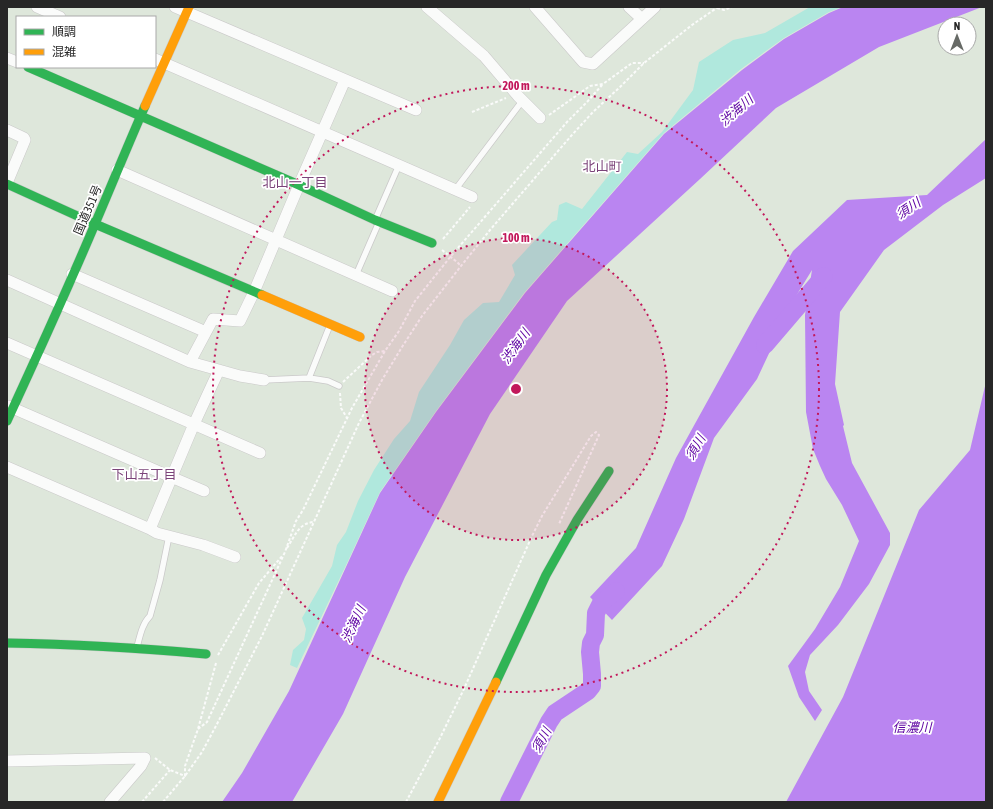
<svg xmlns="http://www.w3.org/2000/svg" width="993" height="809" viewBox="0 0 993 809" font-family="'Asap Condensed','Noto Sans JP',sans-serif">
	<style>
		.green { fill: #b0e8dd }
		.water { fill: #ba85f1 }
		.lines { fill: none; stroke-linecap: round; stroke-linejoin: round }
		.river { stroke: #ba85f1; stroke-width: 18 }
		.lane-casing { stroke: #cac9c9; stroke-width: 7 }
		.street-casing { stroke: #cac9c9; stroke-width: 12 }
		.fast-casing { stroke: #cac9c9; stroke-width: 10 }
		.slow-casing { stroke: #cac9c9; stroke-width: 10 }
		.path { stroke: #fafbfa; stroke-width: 2; stroke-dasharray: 3 2; stroke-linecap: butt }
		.lane { stroke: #fafbfa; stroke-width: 5.5 }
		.street { stroke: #fafbfa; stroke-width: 11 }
		.fast { stroke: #30b455; stroke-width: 9 }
		.slow { stroke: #ff9f0a; stroke-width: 9 }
		.ring { fill: none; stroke: #c2185b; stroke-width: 2; stroke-dasharray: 2 4 }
		.labels { text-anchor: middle; stroke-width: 3.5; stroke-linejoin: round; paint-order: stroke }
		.street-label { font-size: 12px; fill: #272727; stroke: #fff }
		.water-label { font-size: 13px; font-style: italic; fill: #5c00a1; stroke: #fff }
		.neighbourhood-label { font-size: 13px; fill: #7b4379; stroke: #fff }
		.centre { fill: #c2185b; stroke: #fff; stroke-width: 2 }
		.ring-label { font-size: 12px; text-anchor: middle; font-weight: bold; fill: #c2185b; stroke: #fff; stroke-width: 3.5; stroke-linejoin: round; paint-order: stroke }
	</style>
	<rect width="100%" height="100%" fill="#dee7db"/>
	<path class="green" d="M810,7H842L829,12L784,38L741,69L664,133L524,293L436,411L380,492L348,561L297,668L290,665L293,650L304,640L306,629L302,618L332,566L337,545L346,532L358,501L374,470L394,439L410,421L419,392L450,345L464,320L483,303L499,302L515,275L512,265L552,222L557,220L559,205L566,202L582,209L627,152L638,154L662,132L693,90L699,62L733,40L765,33Z"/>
	<path class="water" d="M843,7H982L879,47L776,108L700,179L567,301L490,414L405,577L343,714L292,802H222L242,773L289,691L380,493L436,412L525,293L664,134L742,70L784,39L829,13Z
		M986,139V178L943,205L884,250L840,312L835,384L844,425L843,426L852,463L890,533V545L869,584L838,625L810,655L805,672L809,691L822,710L815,721L799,697L788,666L815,629L840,587L859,541L842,505L826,479L820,466L813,449L806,412L805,315L812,270L796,296L757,379L714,438L684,519L662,566L612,620L590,597L636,548L676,458L754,317L793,251L847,200L927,195Z
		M986,382V802H786L843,697L919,510L970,450Z"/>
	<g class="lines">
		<path class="river" d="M765,345L824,276
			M509,802L549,722L555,713L588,691L592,686V674L590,652L591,643L595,635L596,613L601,603L616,591"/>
		<defs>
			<path id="lane" d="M455,190L523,100
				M375,220L399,165
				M356,275L379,222
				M309,378L330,325
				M264,380L309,378L328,381L339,386
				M137,647C140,636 142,624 150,616L160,580L169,536"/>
			<path id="street" d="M37,7L60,17
				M175,7L416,110
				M427,7L484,56L518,96L540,118
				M535,7L583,62L593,64L655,7
				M629,7L642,19
				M7,58L17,62
				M155,59L472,197
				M7,130L24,138L25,140L7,183
				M117,170L392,291
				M72,274L206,332
				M7,280L190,362L240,376L264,380
				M7,343L260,453
				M190,362L213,319L240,321L254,292L299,185L345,80
				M8,406L171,477L204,491
				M7,467L150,529L157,533L203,545L235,557
				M150,529L194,424L219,370
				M7,761L145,758L141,766L110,802"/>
			<path id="fast" d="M28,67L299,185L375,220L432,243
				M7,184L95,224L262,295
				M7,421C37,356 67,290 95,224C112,184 128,145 145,106
				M7,643C74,644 140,648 206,654
				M496,682L546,575L577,520L609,471"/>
			<path id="slow" d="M145,106L189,7
				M262,295L360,337
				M438,802L496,682"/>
		</defs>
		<use href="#lane" class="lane-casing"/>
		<use href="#street" class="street-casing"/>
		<use href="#fast" class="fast-casing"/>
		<use href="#slow" class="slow-casing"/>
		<path class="path" d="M717,8L724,10L732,7
			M472,112L506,98
			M549,115L590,86L603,84L632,63H644
			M443,239L470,207
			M442,250L457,262L461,266
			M343,382L372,355L377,352L385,351
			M340,393L341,408L347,418
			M287,548C295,536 298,524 313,522
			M218,655L259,583L283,555
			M198,729L207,722L285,552L296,521L303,510L352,408L385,351L399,331L415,301L451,256L567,122L587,102L603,84
			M155,758L170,770L185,776V766L198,729L216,663
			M142,802L170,770
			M163,802L185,776L202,752L217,724L262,636L359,423L382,380L402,347L422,316L461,266L490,230L571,136L593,112L620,87L644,63L692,25L718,7
			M406,802L440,738L463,691L532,536L542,516L591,436L596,432L599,435L559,524"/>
		<use href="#lane" class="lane"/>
		<use href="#street" class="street"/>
		<use href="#fast" class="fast"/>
		<use href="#slow" class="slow"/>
	</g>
	<circle cx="516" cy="389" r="151" fill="#c2185b" fill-opacity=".12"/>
	<g class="ring">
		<circle cx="516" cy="389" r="151"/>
		<circle cx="516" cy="389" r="303"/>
	</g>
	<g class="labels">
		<g class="street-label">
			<text transform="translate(88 210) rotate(-67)" y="4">国道351号</text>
		</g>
		<g class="water-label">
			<text transform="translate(736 110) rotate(-41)" y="5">渋海川</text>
			<text transform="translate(908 208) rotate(-34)" y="5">須川</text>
			<text transform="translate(515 346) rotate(-54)" y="5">渋海川</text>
			<text transform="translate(695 447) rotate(-60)" y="5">須川</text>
			<text transform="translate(353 624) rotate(-65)" y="5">渋海川</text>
			<text x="912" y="732">信濃川</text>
			<text transform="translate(541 740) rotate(-62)" y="5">須川</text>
		</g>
		<g class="neighbourhood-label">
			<text x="602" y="171">北山町</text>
			<text x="295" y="187">北山一丁目</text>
			<text x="144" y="479">下山五丁目</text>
		</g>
	</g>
	<circle cx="516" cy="389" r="6" class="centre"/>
	<g class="ring-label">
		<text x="516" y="90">200 m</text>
		<text x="516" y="242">100 m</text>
	</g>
	<rect width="993" height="809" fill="none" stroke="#272727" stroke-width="16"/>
	<rect x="16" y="16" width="140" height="52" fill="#ffffff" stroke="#a9a9a9"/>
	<rect x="24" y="29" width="20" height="6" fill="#30b455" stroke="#a9a9a9"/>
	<text x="52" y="36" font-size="12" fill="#272727">順調</text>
	<rect x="24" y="49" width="20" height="6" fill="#ff9f0a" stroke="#a9a9a9"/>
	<text x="52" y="56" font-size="12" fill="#272727">混雑</text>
	<g transform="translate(957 36)"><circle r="19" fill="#ffffff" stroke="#a9a9a9"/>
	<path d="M0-3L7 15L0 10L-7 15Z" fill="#676a66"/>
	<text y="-6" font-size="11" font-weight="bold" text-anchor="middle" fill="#272727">N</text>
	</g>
</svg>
